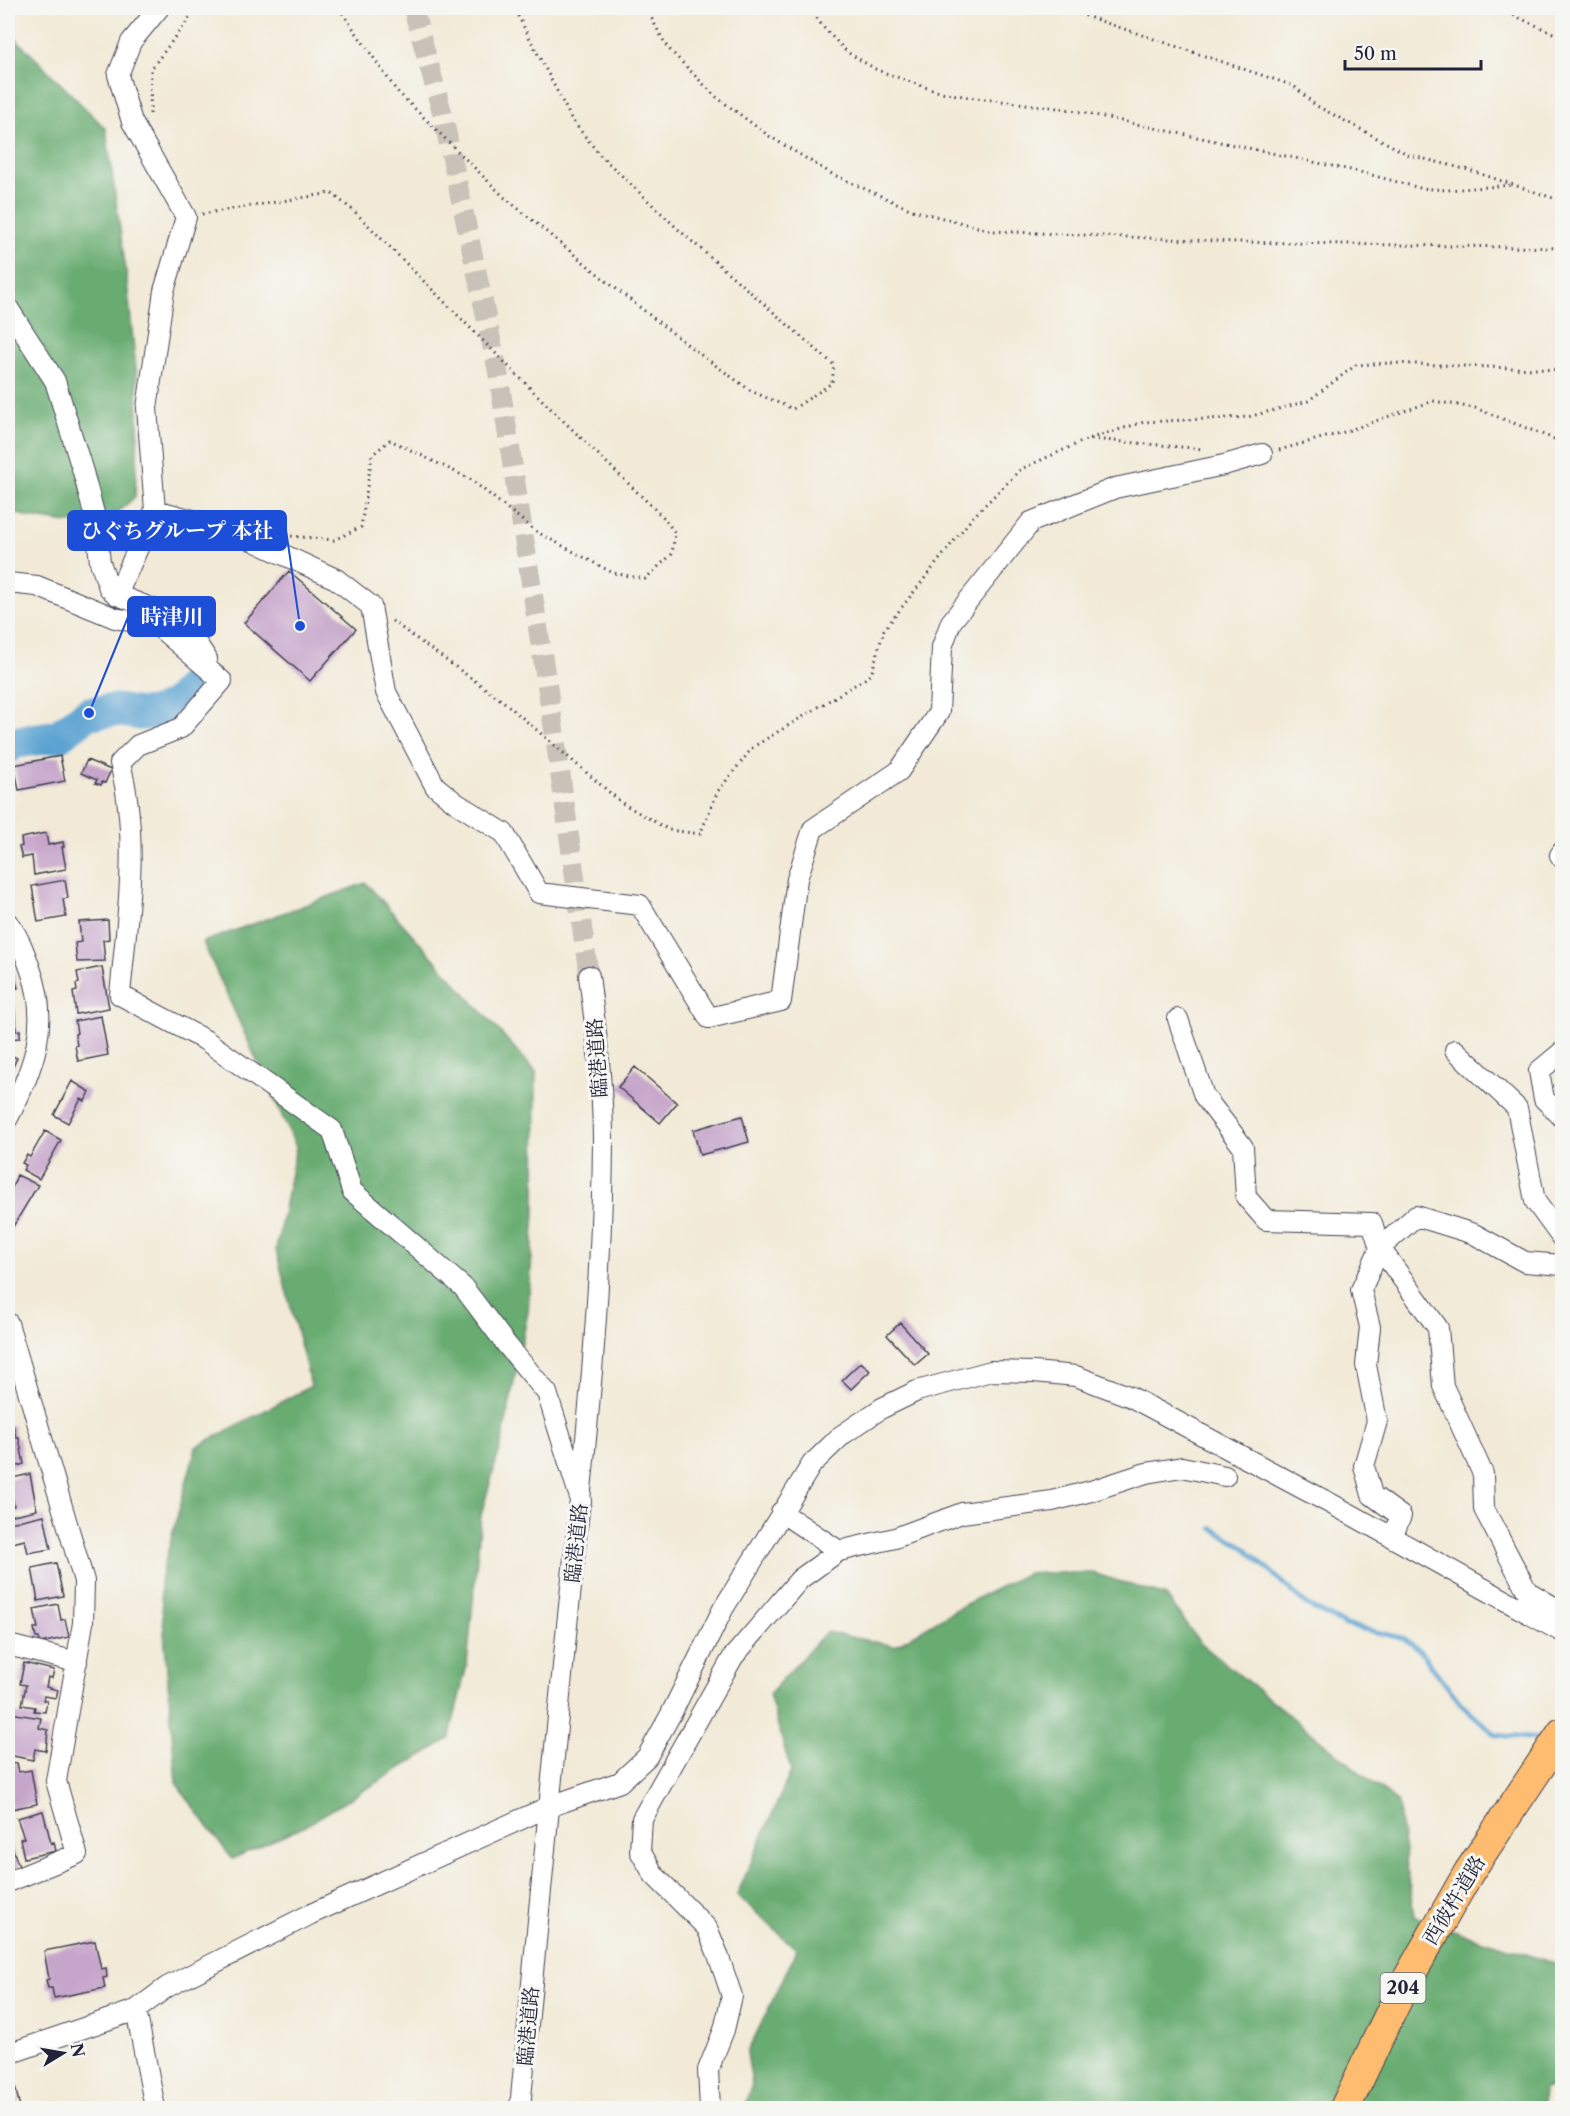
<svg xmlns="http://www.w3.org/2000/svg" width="1570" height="2116" viewBox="0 0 1570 2116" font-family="'Libre Caslon Text','Noto Serif JP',serif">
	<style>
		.forest { fill: #68ac71; stroke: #456756; stroke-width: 1.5 }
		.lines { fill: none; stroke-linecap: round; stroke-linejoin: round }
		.stream { stroke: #5aa2d1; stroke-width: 5 }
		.river { stroke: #5aa2d1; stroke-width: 33 }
		.building { fill: #c6a5cb }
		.minor-tunnel { stroke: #c8c2b8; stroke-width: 20; stroke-dasharray: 20 10; stroke-linecap: butt }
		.minor-casing { stroke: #414052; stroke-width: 22 }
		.highway-casing { stroke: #414052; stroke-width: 32 }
		.path { stroke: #414052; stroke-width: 3; stroke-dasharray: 1.5 4.5; stroke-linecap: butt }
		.minor { stroke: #fff; stroke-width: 20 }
		.highway { stroke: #fdbc6f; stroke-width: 30 }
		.labels { text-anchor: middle; stroke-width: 6; stroke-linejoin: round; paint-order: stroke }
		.shield { fill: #f6f6f2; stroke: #626272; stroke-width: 1.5 }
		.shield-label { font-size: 18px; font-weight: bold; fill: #22223b }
		.street-label { font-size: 20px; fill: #22223b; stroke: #f6f6f2 }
		.leader { fill: none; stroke: #1d4ed8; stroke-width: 2 }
		.callout-dot { fill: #1d4ed8; stroke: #f6f6f2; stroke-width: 2 }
		.callout { fill: #1d4ed8; stroke: #1d4ed8; stroke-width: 2 }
		.callout-label { font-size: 21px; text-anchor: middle; font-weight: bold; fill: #fff }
	</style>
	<rect width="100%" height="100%" fill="#f6f6f2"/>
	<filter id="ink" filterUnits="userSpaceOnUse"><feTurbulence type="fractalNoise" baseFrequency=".0167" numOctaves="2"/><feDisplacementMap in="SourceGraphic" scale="12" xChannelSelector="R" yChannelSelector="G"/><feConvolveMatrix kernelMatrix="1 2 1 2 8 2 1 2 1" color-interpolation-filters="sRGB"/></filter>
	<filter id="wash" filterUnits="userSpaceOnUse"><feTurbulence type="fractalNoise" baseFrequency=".008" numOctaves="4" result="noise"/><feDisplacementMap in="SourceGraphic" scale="24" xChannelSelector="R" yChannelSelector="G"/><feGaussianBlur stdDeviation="1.35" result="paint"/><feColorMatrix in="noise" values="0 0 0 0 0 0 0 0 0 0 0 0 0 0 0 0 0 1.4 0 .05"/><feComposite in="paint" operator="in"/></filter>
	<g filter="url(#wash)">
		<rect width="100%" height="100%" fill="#f2ead7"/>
		<path class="forest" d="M8,31L106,129L126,272L137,379L138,430L135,497L112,517L69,523L28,517L8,510Z
			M366,883L536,1072L535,1212L528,1312L503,1437L481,1515L467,1665L449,1739L308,1824L232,1859L176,1783L160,1580L196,1447L311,1386L276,1250L296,1147L203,942Z
			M1028,1573H1093L1166,1596L1200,1643L1398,1803L1414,1917L1562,1966V2090L1544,2088L1543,2108H744L752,2084L747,2053L797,1950L737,1895L791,1771L769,1694L826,1632L895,1646L964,1605Z"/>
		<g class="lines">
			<path class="stream" d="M1212,1528L1244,1547L1308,1606L1346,1625L1402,1638L1419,1650L1462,1705L1496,1735L1539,1739L1542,1744
				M1552,1763L1562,1781"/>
			<path class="river" d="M8,747L11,743L58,736L89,713L117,710L140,714L157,713L176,704L194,684"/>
		</g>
		<g id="blocks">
			<path class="building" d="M289,571L356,629L310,681L244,623Z
				M60,756L65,781L19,790L14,765Z
				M87,760L111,770L105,783L102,782L101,785L95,783L97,780L81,773Z
				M46,833L48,845L63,842L64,847H62L66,869L34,875L32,856L22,858L19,847L22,846L21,838Z
				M65,880L68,898L63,899L66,917L38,922L32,886Z
				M108,920L109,939L103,940L105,961L77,962L75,943L81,942L79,922Z
				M8,959L18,988L8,991Z
				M102,967L109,1008L76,1014L73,992L77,991L76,984L79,983L77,972Z
				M8,1002H14L16,1031L20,1030V1038L8,1039Z
				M101,1016L108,1055L78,1061L75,1046L77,1045L75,1034L77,1033L75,1021Z
				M8,1054L17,1058L8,1077Z
				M635,1067L677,1103L660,1123L618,1087Z
				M72,1081L90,1092L85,1101L81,1099L68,1123L54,1115Z
				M742,1116L749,1142L700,1155L693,1130Z
				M45,1131L61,1140L39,1179L23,1170L26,1165L22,1163L27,1155L30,1157Z
				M17,1175L38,1185L11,1230L8,1228V1198Z
				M900,1323L928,1354L915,1365L887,1335Z
				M861,1362L870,1371L851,1389L842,1380Z
				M13,1425L16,1438H19L24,1464L8,1469V1426Z
				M30,1474L37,1510L8,1516V1507L14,1506L12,1495L8,1496V1479Z
				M44,1515L51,1549L28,1553L25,1540L12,1543L9,1523Z
				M56,1563L63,1596L38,1601L32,1568Z
				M8,1592H13L10,1632H8Z
				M58,1604L61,1620L65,1619L69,1637L40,1643L39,1638H36L34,1628H38L34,1609Z
				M24,1663L54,1670L52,1678L48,1677L46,1687L58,1690L56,1698L44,1696L43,1700L47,1701L45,1712L34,1711L35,1707L22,1705L26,1685L20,1684Z
				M10,1713L41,1718L39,1728L48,1730L46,1751L35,1749L33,1760L8,1755V1726Z
				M17,1763L19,1772L31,1770L37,1804L11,1809L10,1799H8V1765Z
				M43,1811L51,1843L54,1842L56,1851L24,1858L20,1839L24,1838L17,1818Z
				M8,1835L19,1867L8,1871Z
				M95,1941L101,1969L106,1968L107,1977L103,1978L105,1988L54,1998L52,1988H48L46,1980L49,1979L44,1951Z
				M14,2081L20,2108H8V2082Z"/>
		</g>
	</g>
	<g filter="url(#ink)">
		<use href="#blocks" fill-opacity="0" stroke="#414052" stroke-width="1.5"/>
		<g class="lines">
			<path class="minor-tunnel" d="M413,8L442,112L498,372L554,730L589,976"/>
			<defs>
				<path id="minor" d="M159,8L131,42L118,75L132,122L186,217L164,291L147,408L155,510L117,595L180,619L207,659
					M8,308L55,381L83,472L95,517L100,562L109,588L117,595
					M155,510L230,530L336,579L371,606L386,692L435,786L456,803L504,833L539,893L640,905L709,1018L781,1001L797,879L813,829L899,771L939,712L942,647L951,622L1031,522L1115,488L1224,465L1262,454
					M8,583L37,586L115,618L159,627L222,681L181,728L138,745L120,763C140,839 127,918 120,995L205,1040L332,1130L352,1191L463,1287L506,1344L547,1393L581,1501
					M1562,852L1560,855L1562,858
					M8,923C19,937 24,951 30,968C51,1023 34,1068 8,1118
					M1178,1019L1204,1096L1243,1147L1246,1197L1266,1220L1372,1223L1380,1248L1438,1328L1443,1386L1483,1474L1484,1509L1527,1591L1562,1612
					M1455,1050L1517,1108L1535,1201L1562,1238
					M1562,1052L1539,1071L1544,1099L1562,1117
					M8,1323L84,1581L83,1623L56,1781L77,1854L8,1882
					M1392,1537L1401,1516L1372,1495L1364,1466L1377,1421L1366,1365L1370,1327L1361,1290L1380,1248L1416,1216L1474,1234L1525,1262L1562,1265V1263
					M839,1551L895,1538L962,1513L1052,1501L1091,1491L1146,1473L1182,1467L1225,1476
					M8,1645L77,1662
					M136,2010L155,2108
					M8,2054L136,2010L167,1987L311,1914L548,1807L620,1782L647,1757L671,1714L723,1609L812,1464L842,1435L882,1408L917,1391L991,1371L1034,1372L1076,1376L1131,1397L1352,1515L1562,1632
					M520,2108C536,1947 550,1786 567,1625C584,1464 602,1303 603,1141C603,1086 596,1030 589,976
					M710,2108L708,2070L724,2030L732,1996L717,1952L707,1928L654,1875L640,1851L642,1819L733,1657L800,1579L839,1551L781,1512"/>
				<path id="highway" d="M1345,2108L1402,1989L1469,1872L1562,1733"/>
			</defs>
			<use href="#minor" class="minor-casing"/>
			<use href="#highway" class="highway-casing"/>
			<path class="path" d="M339,8L396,90L504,197L610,284L693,349L751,391L793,409L832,383L834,365L679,230L600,155L572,120L514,8
				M646,8L667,47L715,96L769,136L832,174L912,210L993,231L1237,242L1562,248
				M810,8L823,27L847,52L877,70L936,91L968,97L1066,109L1360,172L1420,188L1447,190L1514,185
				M1062,8L1294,86L1315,105L1409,155L1469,170L1562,201
				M1497,8L1562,37
				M150,114L151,69L197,8
				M202,214L331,193L354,211L547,405L663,517L675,533L672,554L645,579L613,573L537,532L470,479L390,440L372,455L361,527L334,540L291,536L270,522L262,524
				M1091,439L1204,449
				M1279,450L1344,432L1433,401L1475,408L1562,442
				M392,621L504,702L622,803L669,830L700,834L718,791L753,747L871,675L884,630L972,518L1021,469L1088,439L1144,422L1248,417L1308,401L1356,365L1390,363L1562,370"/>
			<use href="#minor" class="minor"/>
			<use href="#highway" class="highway"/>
		</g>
	</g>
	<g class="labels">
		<rect class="shield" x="1380.5" y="1973" width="45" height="30" rx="4.5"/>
		<g class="shield-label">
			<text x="1403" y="1994">204</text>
		</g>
		<g class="street-label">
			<text transform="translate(597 1058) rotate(-94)" y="7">臨港道路</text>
			<text transform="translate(576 1543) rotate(-84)" y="7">臨港道路</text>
			<text transform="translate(1454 1900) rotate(-59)" y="7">西彼杵道路</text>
			<text transform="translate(528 2026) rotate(-85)" y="7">臨港道路</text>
		</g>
	</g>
	<path class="leader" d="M300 626L286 530M89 713L128 617"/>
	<g class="callout-dot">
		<circle cx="300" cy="626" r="6"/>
		<circle cx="89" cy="713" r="6"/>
	</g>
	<g class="callout">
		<rect x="68" y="511" width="218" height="39" rx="6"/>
		<rect x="128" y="597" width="87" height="39" rx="6"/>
	</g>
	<g class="callout-label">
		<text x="177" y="538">ひぐちグループ 本社</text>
		<text x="172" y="624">時津川</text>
	</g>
	<rect width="1570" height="2116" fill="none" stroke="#f6f6f2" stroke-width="30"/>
	<g transform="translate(63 2053) rotate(79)" stroke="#f6f6f2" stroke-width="4.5" paint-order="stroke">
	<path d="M0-4.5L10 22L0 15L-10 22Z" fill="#22223b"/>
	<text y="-9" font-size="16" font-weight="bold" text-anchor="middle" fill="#22223b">N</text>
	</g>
	<path d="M1345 60v9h136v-9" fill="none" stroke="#22223b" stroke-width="3"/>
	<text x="1354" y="60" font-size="18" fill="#22223b" stroke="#f6f6f2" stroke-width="4.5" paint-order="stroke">50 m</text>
</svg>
